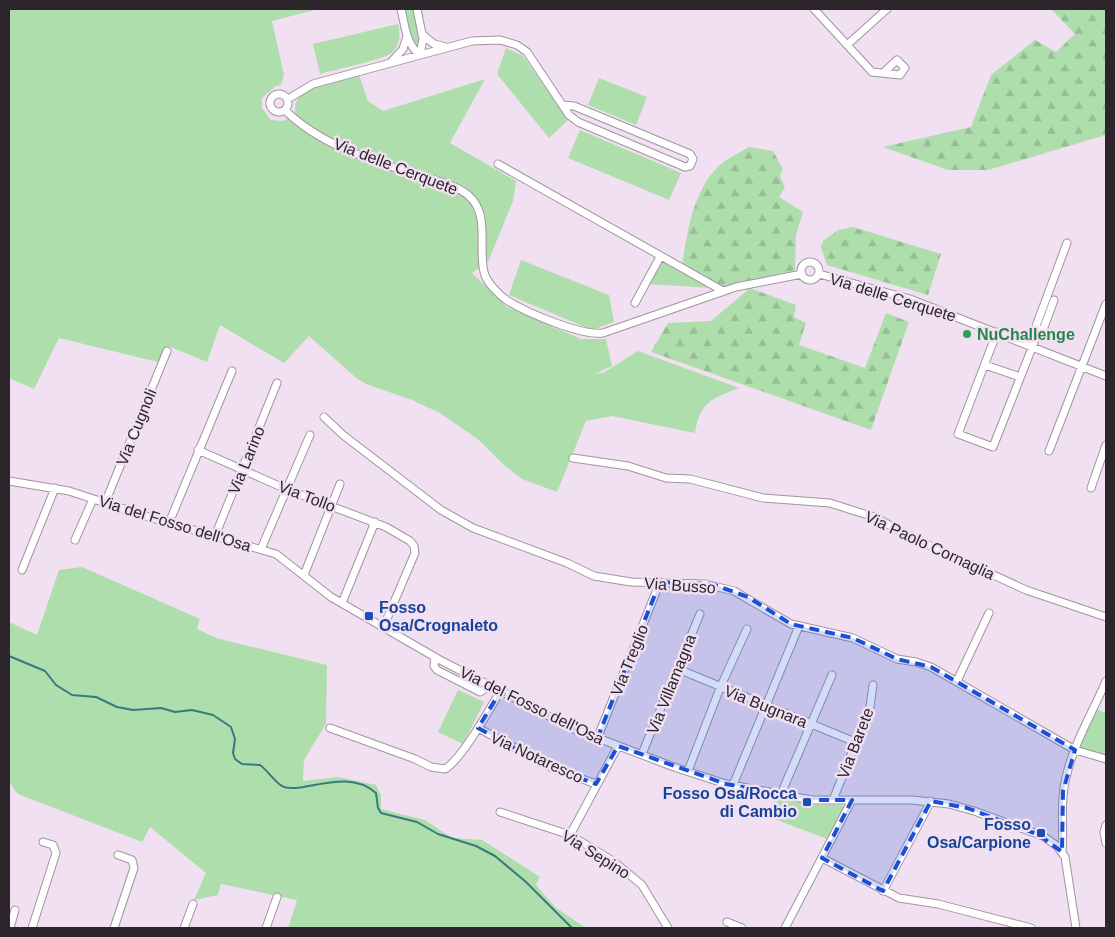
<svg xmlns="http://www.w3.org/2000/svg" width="1115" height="937" viewBox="0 0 1115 937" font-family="Helvetica,sans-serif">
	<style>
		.green { fill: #aedeac }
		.forest { fill: url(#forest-firs) }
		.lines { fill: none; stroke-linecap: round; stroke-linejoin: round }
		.stream { stroke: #387a7d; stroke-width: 2 }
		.minor-casing { stroke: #a293a2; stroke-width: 9 }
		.minor { stroke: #fff; stroke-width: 7 }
		.marked { fill: #1d4ed8; fill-opacity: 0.2; stroke: #1d4ed8; stroke-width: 4; stroke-dasharray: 10 6; stroke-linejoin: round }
		.leisure-dot { fill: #2e9e5b; stroke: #f1e0f1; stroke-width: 2 }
		.transit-dot { fill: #1a4fb4; stroke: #f1e0f1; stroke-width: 2 }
		.labels { text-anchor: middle; stroke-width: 5; stroke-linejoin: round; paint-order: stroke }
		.street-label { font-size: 16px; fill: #2c252c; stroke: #f1e0f1 }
		.leisure-label { font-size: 16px; font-weight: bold; fill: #27864d; stroke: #f1e0f1; text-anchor: start }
		.transit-label { font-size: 16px; font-weight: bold; fill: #164399; stroke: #f1e0f1; text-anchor: end }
	</style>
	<defs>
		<pattern id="forest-firs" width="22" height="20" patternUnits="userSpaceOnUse" patternTransform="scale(1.25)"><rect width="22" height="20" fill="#aedeac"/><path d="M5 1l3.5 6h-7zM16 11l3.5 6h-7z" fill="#96be94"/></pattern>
	</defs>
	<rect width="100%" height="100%" fill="#f1e0f1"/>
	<path class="green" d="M9,9H318L272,21L284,75L281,85L276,86L262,98V108L271,120L282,121L296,116C287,85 338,80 359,75L368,101L383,111L485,79L450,143L516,181L513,201L488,262L472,273L507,307L581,339H606L612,366L594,374L603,373L638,351L739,388C711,399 700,402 695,433L612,416L586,421L557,492L522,479L505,466L479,440L440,413L412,400L366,384L355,377L309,336L284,363L220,325L207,362L168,346L158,362L59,338L34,389L9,378Z
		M404,9H413L419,40L417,48L411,43Z
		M398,24C401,36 400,49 388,55C374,62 336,69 320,74L313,44Z
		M506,48L523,56L568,120L549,138L497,74Z
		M599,78L647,97L636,125L588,105Z
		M580,130L681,173L669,200L568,158Z
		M521,260L609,295L614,322L592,330L509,295Z
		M661,260L712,288L648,284Z
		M82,567L200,619L197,629L216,638L327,665L326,724L304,760L303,781L339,777L376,785L381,795V809L425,820L452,838L482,840L540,877L536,885L555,907L586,928H288L297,900L221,884L218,895L194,900L206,873L150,827L142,842L18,794L9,782V622L37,635L59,570Z
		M458,690L484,702L463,744L438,732Z
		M1096,709L1106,713V762L1076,753Z
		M779,798L815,805H841L844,807L827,839L769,817Z"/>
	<path class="forest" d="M1051,9H1106V135L988,170H948L883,147L971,127L991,75L1035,40L1056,52L1075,34Z
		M749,147L773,151L783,169L780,176L785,187L779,197L803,212L796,235L795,270L725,287L682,267C687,232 694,183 725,161C732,156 741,152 749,147Z
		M853,227L941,254L928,295L827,265L821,247L823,241L838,230Z
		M750,288L796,305L794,317L806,323L799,345L865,368L886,313L909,322L871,430L651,352L668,323L711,321Z"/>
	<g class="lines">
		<path class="stream" d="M9,656L45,671L56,685L72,695L96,697L117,707L133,710L161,708L175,712L192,710L213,715L231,727L235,739L233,753L235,759L242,764L260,765C267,770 276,783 282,786C299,796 347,766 376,793L378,808L381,813L417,822L438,834L476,846L495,856L526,882L572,928"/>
		<defs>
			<path id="minor" d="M401,9C405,26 406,44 420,55L423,39L417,9
				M814,9L872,72L900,75L905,68L897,60L883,73
				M423,35L434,44L446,47
				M847,45L887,9
				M391,62L403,49L407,36
				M270 103a9 9 0 1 1 18 0a9 9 0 1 1-18 0Z
				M288,99L313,84L472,41L500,40L517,45L527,52L569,115L578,122L685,167L690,166L693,159L690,154L574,106L563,105
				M285,110C320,145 371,160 417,175C434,180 455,184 469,196C490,214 478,248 484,272C486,282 499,295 508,301C527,313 582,336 603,333L736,287L802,274
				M498,164L723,291
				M801 271a9 9 0 1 1 18 0a9 9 0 1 1-18 0Z
				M819,274L910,299L1106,376
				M635,303L660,257
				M997,332L958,434L993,447L1037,335L1036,326L1067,243
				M1037,335L1044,327L1054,300
				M985,365L1020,377
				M324,417L343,435L441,510L473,528L567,563L594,576L631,582L705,584L734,591L791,624L853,638L897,659L916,662L931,667L1075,750L1106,759
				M198,450L286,489L386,527L410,541L414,546L415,553L383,628
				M1049,451L1106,304
				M573,458L628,466L666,478L690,479L763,498L830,503L858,512L875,517L909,536L1026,590L1106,617
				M9,481L69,491L149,517L276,554L331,597L440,660L574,729L674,767L726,784L812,800H912L949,804L974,811L1043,836L1057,846L1065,857L1076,928
				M1091,488L1106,445
				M105,503L167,351
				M169,523L232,371
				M215,536L277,383
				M75,540L93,499
				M261,549L310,435
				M22,570L55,488
				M304,575L340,484
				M342,603L375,522
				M435,657L434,666L437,670L480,692L490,686
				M678,669L855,742
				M957,681L989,613
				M330,728L415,759L431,767L445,769C462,759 489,710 500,692
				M478,728L552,768L596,784
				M597,739L660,582
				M642,754L700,614
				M688,771L720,688L747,629
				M733,785L799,626
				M781,794L832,675
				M833,800L870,707L873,685
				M500,812L570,835L613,861L642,885L668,928
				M1106,825L1104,832L1106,843
				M570,835L618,746
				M1062,852C1064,829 1060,804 1065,782C1072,746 1092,714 1106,681
				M822,858L899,898L938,904L1031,928
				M883,891L931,801
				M727,922L742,928
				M10,928L15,910
				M32,928L56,853L53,845L43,842
				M114,928L134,868L132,860L118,855
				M184,928L193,904
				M266,928L277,897
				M785,928L852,800"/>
		</defs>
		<use href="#minor" class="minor-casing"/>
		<use href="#minor" class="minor"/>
	</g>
	<path class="marked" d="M660,582L712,584L748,597L791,624L853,638L897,659L931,667L1075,750L1063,791L1062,852L1039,835L967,808L931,801L883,891L822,858L852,800H812L726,784L618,746L596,784L552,768L478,728L500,692L597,739Z"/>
	<circle class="leisure-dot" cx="967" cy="334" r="5"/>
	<g class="transit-dot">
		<rect x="364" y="611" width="10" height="10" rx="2.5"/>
		<rect x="802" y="797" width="10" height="10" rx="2.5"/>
		<rect x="1036" y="828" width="10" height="10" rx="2.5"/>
	</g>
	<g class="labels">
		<g class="street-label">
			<text transform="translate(396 166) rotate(21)" y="6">Via delle Cerquete</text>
			<text transform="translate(893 297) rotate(17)" y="6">Via delle Cerquete</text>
			<text transform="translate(136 427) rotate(-68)" y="6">Via Cugnoli</text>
			<text transform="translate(246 460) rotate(-68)" y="6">Via Larino</text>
			<text transform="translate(307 496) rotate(21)" y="6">Via Tollo</text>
			<text transform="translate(175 523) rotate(17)" y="6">Via del Fosso dell'Osa</text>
			<text transform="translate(930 545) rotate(25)" y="6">Via Paolo Cornaglia</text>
			<text transform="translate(680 585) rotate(4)" y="6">Via Busso</text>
			<text transform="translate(629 660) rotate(-68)" y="6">Via Treglio</text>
			<text transform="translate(671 684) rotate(-68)" y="6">Via Villamagna</text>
			<text transform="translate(532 705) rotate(26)" y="6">Via del Fosso dell'Osa</text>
			<text transform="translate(766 706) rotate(22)" y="6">Via Bugnara</text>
			<text transform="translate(855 743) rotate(-69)" y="6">Via Barete</text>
			<text transform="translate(537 757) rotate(25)" y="6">Via Notaresco</text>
			<text transform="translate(596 854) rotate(32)" y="6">Via Sepino</text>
		</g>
		<g class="leisure-label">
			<text x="977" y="340">NuChallenge</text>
		</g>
		<g class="transit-label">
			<text x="379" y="613" text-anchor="start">Fosso<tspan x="379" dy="18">Osa/Crognaleto</tspan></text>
			<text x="797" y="799">Fosso Osa/Rocca<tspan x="797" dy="18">di Cambio</tspan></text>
			<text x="1031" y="830">Fosso<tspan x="1031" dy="18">Osa/Carpione</tspan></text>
		</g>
	</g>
	<rect width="1115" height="937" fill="none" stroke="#2c252c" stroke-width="20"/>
</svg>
